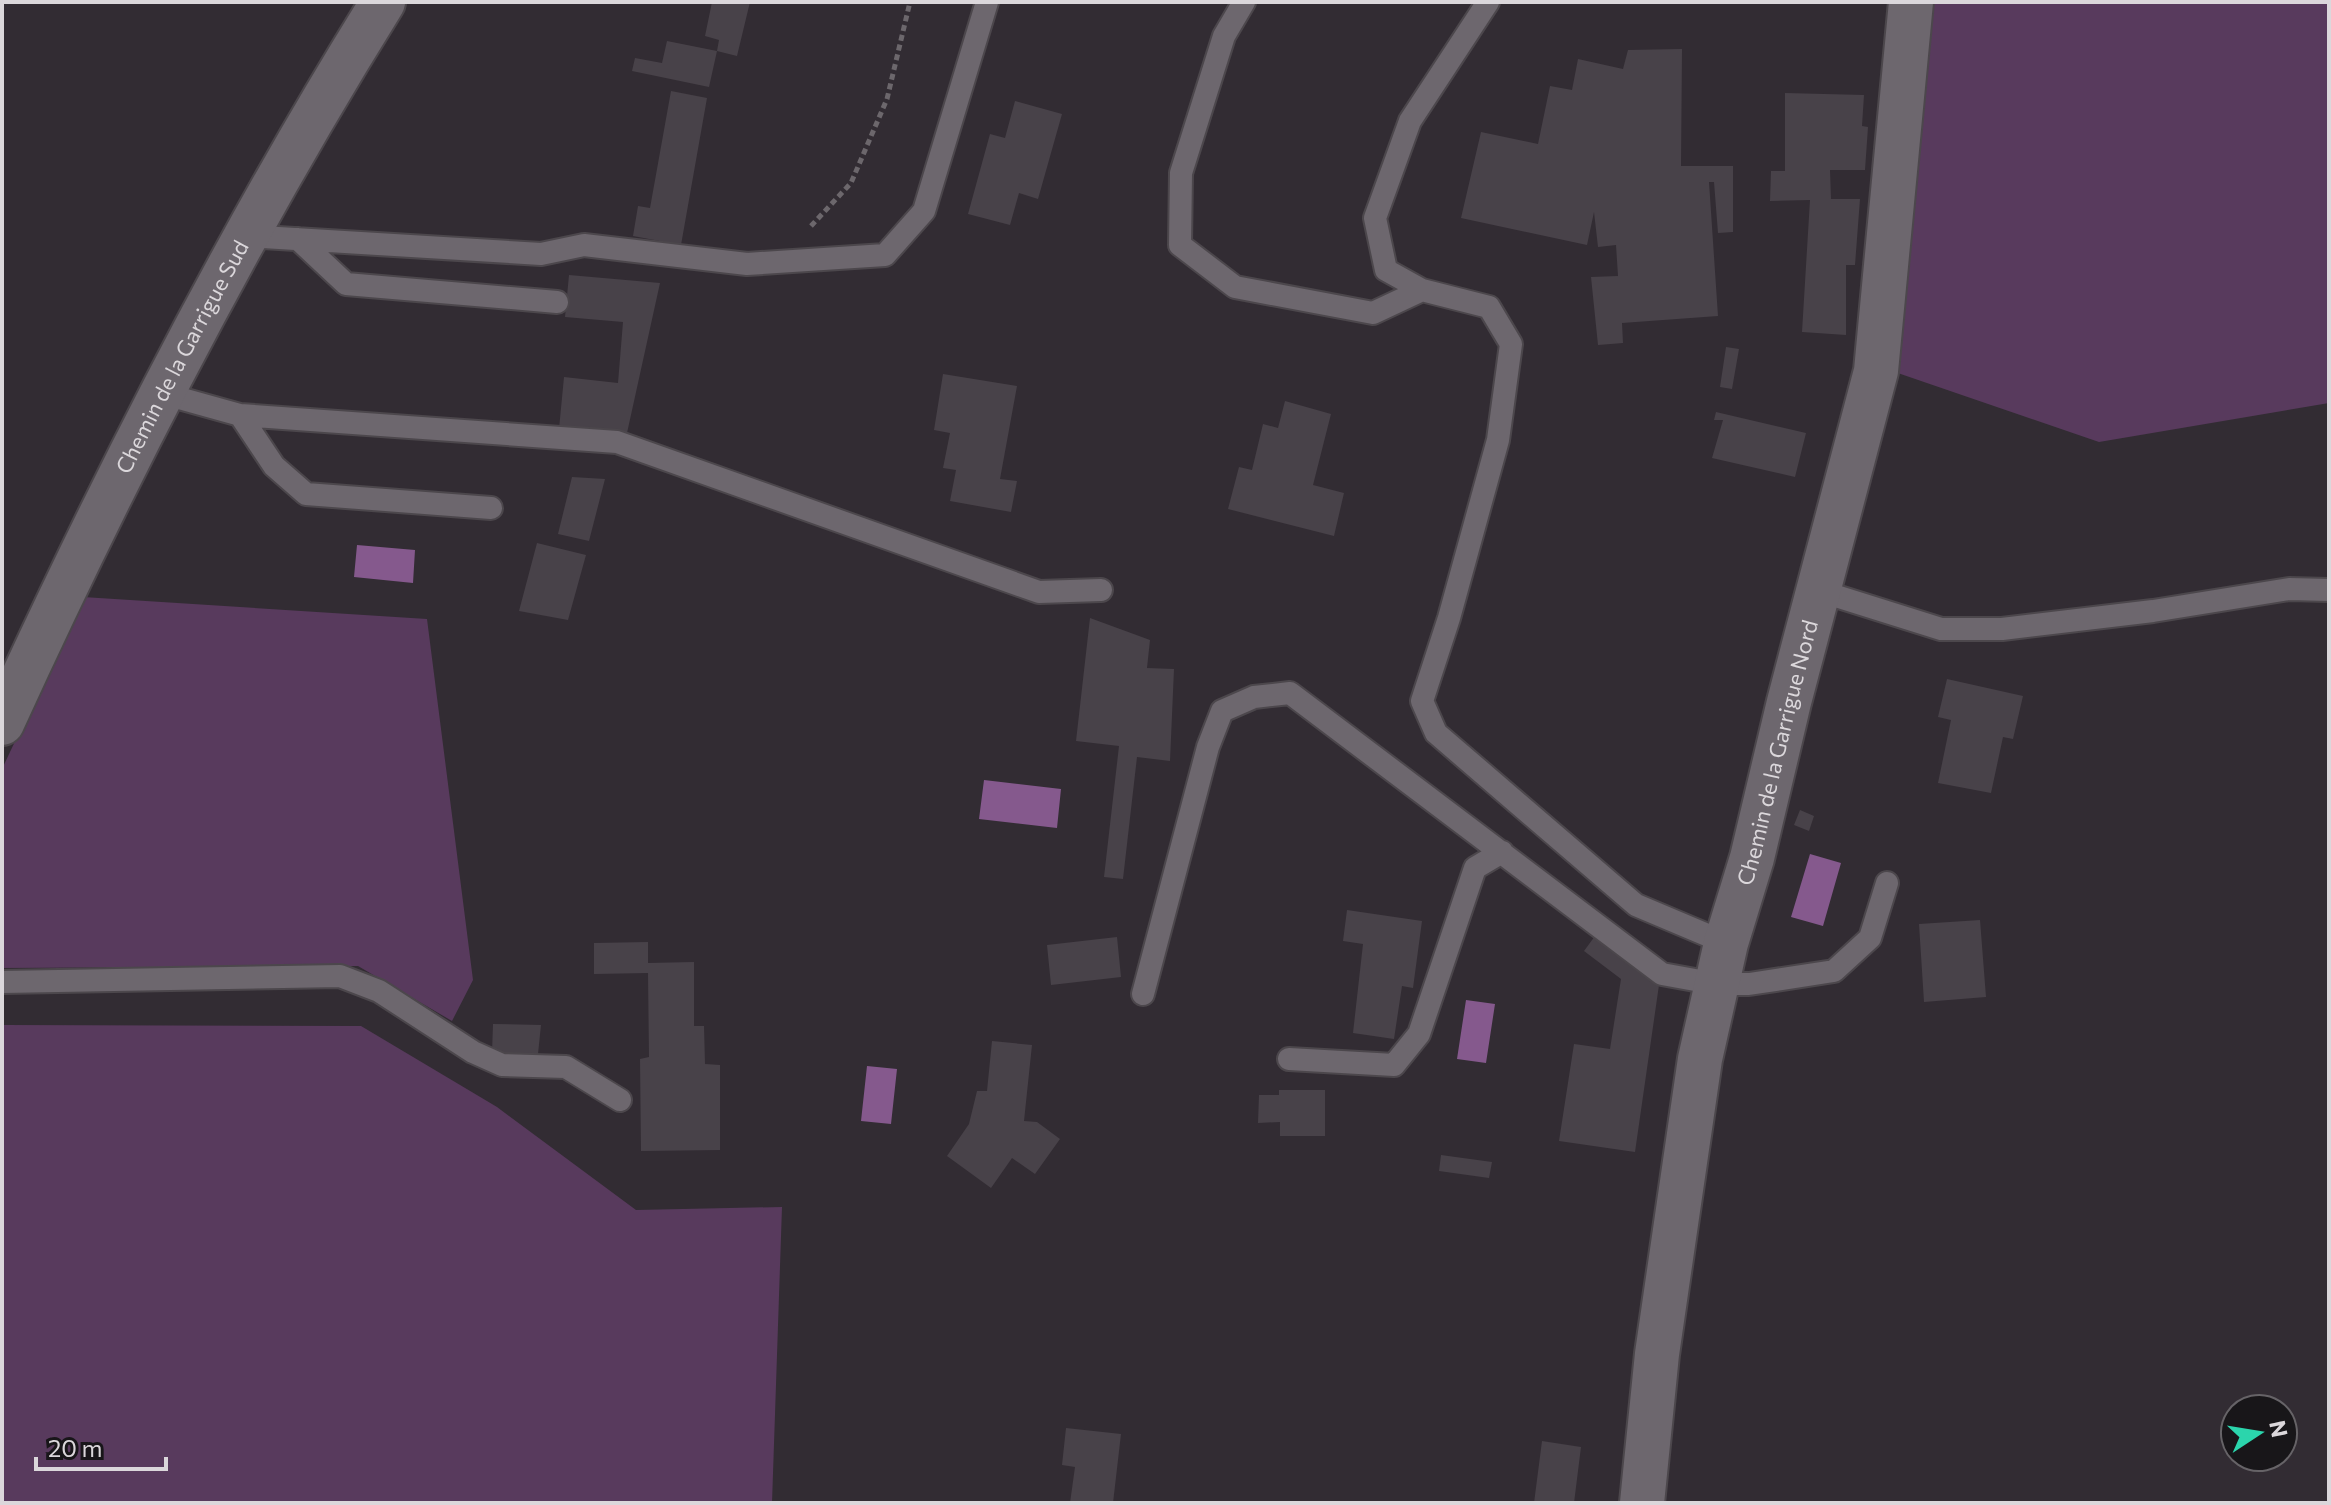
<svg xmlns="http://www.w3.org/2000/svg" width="2331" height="1505" viewBox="0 0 2331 1505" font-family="Commissioner,sans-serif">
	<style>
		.green { fill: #583a5d }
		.water { fill: #85598d }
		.building { fill: #484249 }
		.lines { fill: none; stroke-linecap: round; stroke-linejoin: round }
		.lane-casing { stroke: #4c474c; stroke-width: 26 }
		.street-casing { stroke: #4c474c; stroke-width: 48 }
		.path { stroke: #6c676c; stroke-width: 5; stroke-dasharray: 6 4; stroke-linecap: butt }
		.lane { stroke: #6d676e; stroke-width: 22 }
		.street { stroke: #6d676e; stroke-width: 44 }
		.labels { text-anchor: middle; stroke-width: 6; stroke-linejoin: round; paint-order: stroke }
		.street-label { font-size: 22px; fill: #dbd7db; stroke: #181619 }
	</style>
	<rect width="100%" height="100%" fill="#322c33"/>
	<path class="green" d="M1930,2H2329V403L2099,442L1889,370Z
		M83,597L427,619L473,980L452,1021L358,966L2,968V769Z
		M2,1025L361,1026L497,1107L636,1210L782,1207L772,1503H2Z"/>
	<path class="water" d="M357,545L415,550L413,583L354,577Z
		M984,780L1061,789L1057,828L979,819Z
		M1810,854L1841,863L1823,926L1791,917Z
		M1466,1000L1495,1004L1486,1063L1457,1059Z
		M867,1066L897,1069L891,1124L861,1121Z"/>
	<path class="building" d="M712,2H750L737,56L717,51L709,87L632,71L635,58L662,63L667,41L717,51L719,40L705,36Z
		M1682,49L1681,166H1733V232L1718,233L1714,182H1709L1718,316L1622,323L1623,343L1598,345L1591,277L1618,276L1616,245L1598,247L1594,212L1587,245L1461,218L1481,132L1538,144L1550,86L1572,90L1578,59L1623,69L1628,50Z
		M671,91L707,98L681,245L633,236L638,206L650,208Z
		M1785,93L1864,95L1862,126L1868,127L1865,170H1830L1831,199H1860L1855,265H1846V335L1802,332L1810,200L1770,201L1771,171H1785Z
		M1015,101L1062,114L1038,199L1019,193L1010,225L968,214L990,134L1005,138Z
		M569,275L660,283L627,433L559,429L564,377L618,383L623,322L565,317Z
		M1726,347L1739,349L1732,389L1720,387Z
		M943,374L1017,386L1000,479L1017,481L1011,512L950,501L956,470L943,468L950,433L934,430Z
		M1285,401L1331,414L1313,485L1344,493L1334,536L1228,509L1239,467L1252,470L1263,424L1278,428Z
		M1716,412L1806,433L1795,477L1712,458L1723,420H1714Z
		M572,477L605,479L589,541L558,534Z
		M537,543L586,555L568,620L519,611Z
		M1090,618L1150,640L1147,668L1174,669L1170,761L1137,757L1123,879L1104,877L1119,746L1076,741Z
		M1947,679L2023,696L2013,739L2003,737L1991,793L1938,783L1951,720L1938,717Z
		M1800,810L1814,816L1809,831L1794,825Z
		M1347,910L1422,921L1413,988L1402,986L1394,1039L1353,1033L1363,944L1343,941Z
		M1980,920L1986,997L1924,1002L1919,924Z
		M1595,936L1659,985L1635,1152L1559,1141L1574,1044L1610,1049L1621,979L1584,951Z
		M1117,937L1121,977L1051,985L1047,945Z
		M648,942V963L694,962V1026H704L705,1064L720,1065V1150L641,1151L640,1059L649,1057L648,973L594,974V943Z
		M493,1024L541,1025L538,1054L492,1053Z
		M992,1041L1032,1045L1024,1121L1037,1122L1060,1139L1035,1174L1012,1158L991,1188L947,1156L969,1124L977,1091H987Z
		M1279,1090H1325V1136H1280V1122L1258,1123L1259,1095H1279Z
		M1441,1155L1492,1162L1489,1178L1439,1171Z
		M1066,1428L1121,1434L1113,1503H1070L1075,1467L1062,1465Z
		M1542,1441L1581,1447L1574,1503H1534Z"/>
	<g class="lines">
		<defs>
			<path id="lane" d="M1244,2L1224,36L1181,173L1180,245L1235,287L1373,313L1422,290
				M1488,2L1410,121L1375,218L1386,270L1422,290L1489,307L1511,344L1498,440L1449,618L1422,701L1436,733L1636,905L1726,943
				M247,236L541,254L584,245L747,264L885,255L924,211L987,2
				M298,239L346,284L557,302
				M161,393L240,415L617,442L1039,592L1101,590
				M240,415L274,466L306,494L491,508
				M1820,591L1941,629H2002L2153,611L2289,589L2329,590
				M2,982L340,976L379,991L473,1052L502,1065L566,1067L620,1100
				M1143,994L1208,747L1222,711L1254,697L1290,693L1662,974L1717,984H1749L1834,971L1870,938L1887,883
				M1289,1059L1394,1065L1419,1034L1475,868L1502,852"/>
			<g id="street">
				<path id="s1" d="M2,723C115,476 239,233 383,2"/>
				<path id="s2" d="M1642,1503L1657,1354L1700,1059L1726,943L1752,858L1789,702L1876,371L1911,2"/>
			</g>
		</defs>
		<use href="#lane" class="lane-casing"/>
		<use href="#street" class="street-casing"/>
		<path class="path" d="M811,226L851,183L887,99L910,2"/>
		<use href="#lane" class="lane"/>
		<use href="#street" class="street"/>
	</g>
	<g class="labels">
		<g class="street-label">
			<text dy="8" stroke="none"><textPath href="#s1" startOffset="408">Chemin de la Garrigue Sud</textPath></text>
			<text dy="8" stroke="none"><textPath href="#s2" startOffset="764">Chemin de la Garrigue Nord</textPath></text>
		</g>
	</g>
	<rect width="2331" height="1505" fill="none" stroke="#dbd7db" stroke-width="8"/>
	<g transform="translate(2259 1433) rotate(78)"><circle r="38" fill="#181619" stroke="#666367" stroke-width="2"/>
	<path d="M0-6L14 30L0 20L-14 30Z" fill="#2bd5ac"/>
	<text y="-12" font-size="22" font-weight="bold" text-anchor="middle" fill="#dbd7db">N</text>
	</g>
	<path d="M36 1457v12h130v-12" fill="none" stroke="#dbd7db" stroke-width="4"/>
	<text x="48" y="1457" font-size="24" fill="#dbd7db" stroke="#181619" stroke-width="6" paint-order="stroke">20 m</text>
</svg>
